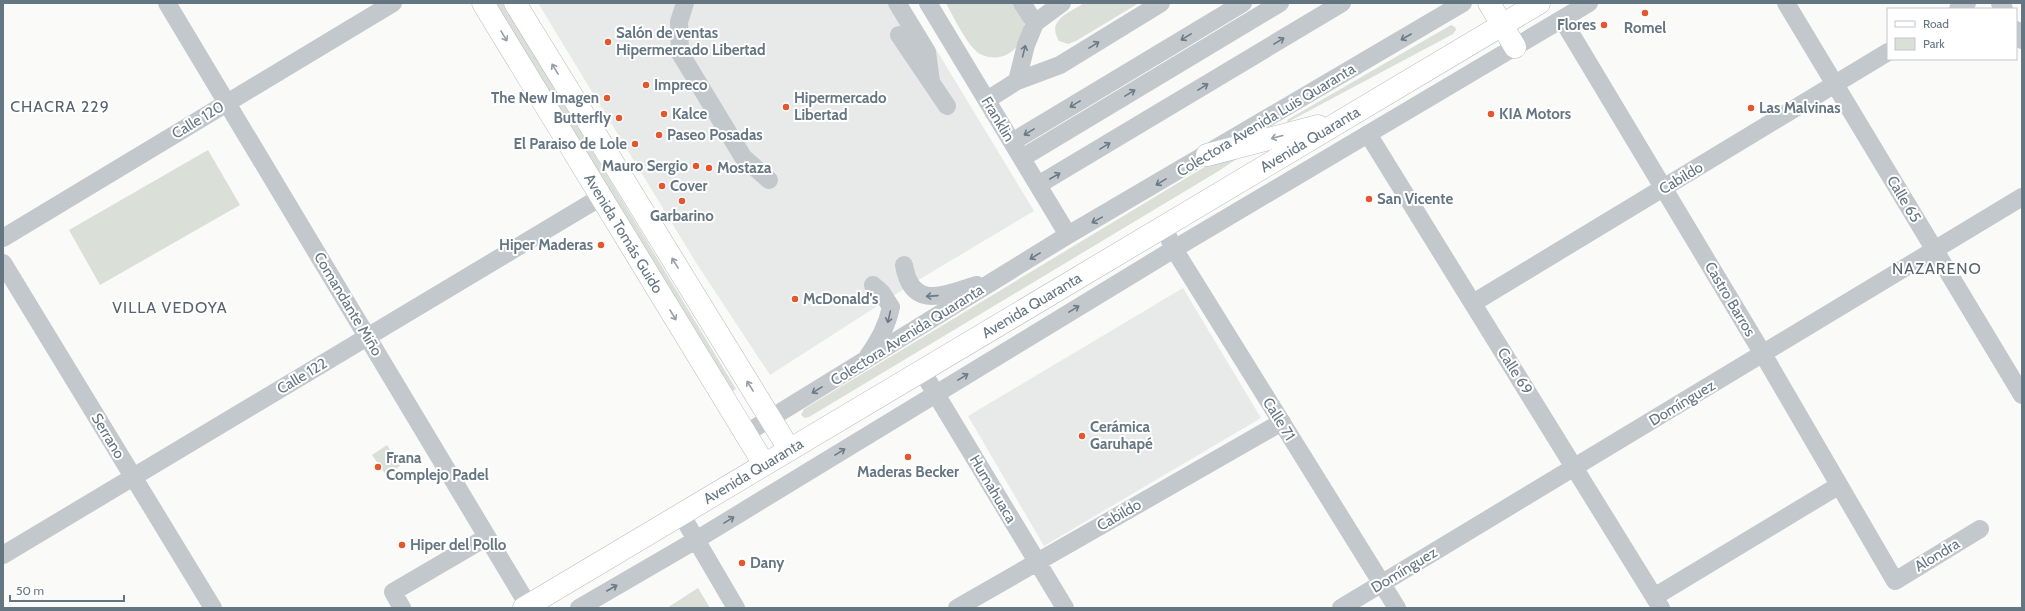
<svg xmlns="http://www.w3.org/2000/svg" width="2025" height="611" viewBox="0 0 2025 611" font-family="Cabin,sans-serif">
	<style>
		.built { fill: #e8e9e9 }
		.green { fill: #dadfd7 }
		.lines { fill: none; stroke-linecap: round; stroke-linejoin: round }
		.major-casing { stroke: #b5babe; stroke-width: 23 }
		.highway-casing { stroke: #b4b9bd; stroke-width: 23 }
		.minor { stroke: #c3c8cc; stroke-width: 18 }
		.major { stroke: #fff; stroke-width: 22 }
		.highway { stroke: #fff; stroke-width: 22 }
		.oneway { stroke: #939fa8 }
		.oneway2 { stroke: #6a7a87 }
		.poi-dot { fill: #e4572e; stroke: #fff; stroke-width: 1.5 }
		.labels { text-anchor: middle; stroke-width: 4; stroke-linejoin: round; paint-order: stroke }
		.poi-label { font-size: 15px; font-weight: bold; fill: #657683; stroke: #fff; text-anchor: start }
		.street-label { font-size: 15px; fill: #657683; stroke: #fff }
		.neighbourhood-label { font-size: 16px; letter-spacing: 1px; fill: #57646e; stroke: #fff }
	</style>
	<rect width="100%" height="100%" fill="#fafaf8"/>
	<path class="built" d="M538,3H908L1034,211L910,285L770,375L695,261Z
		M1183,288L1261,418L1044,546L968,416Z"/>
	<path class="green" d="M490,3H503L736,389L726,395Z
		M946,3H1014C1017,8 1024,16 1024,22C1026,46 1004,66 980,54C968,47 953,16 946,3Z
		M1084,3H1139L1076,41L1068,44L1059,41C1046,20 1069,13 1084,3Z
		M1451,25L1455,27L1456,30L1453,34L1288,122L1287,120Z
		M1261,143L1217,172L809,417L805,418L801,415L804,409L1211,163Z
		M208,150L240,205L100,285L69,230Z
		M387,445L400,466L386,475L372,455Z
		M698,588L710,608H667Z"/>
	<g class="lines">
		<defs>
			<g id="major">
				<path id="s1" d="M483,3L764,464"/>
				<path d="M515,3L789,449"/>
				<path d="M1489,3L1502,25"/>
			</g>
			<g id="highway">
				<path d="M1502,25L1515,47"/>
				<path d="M1207,155L1318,126"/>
				<path id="s2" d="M524,608L1539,3"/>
			</g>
		</defs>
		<use href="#major" class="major-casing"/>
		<use href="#highway" class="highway-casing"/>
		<path class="minor" d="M167,3L528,605
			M685,3L679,22L680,53L743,157L769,180
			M897,3L927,52L931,82
			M928,3L1068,235
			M1022,3L1035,23
			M1786,3L2022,395
			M2000,3L2004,9
			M1958,9L1967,3
			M1562,19L1763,354L1895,581L1980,529
			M2016,30L2022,40
			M899,35L947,106
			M1017,81L1026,45L1035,23L1062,3
			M987,100L1017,81L1060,65L1161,3
			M1368,134L1661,608
			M1012,142L1243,3
			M1022,158L1280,3
			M1038,185L1342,3
			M1164,228L1174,249L1397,608
			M3,238L393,3
			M3,263L213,608
			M904,265C912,312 945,294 977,285
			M1473,303L1888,52
			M868,356C879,340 887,326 891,307L882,293L873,285
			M922,371L1065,608
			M745,434L1068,235L1463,3
			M681,514L736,608
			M3,555L601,197
			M1654,597L1838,486
			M402,608L393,592L487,537
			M579,608L696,540L1174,249L1589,3
			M957,608L1282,422
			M1341,608L2022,197"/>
		<use href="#major" class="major"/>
		<use href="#highway" class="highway"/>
	</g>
	<defs><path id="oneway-shaft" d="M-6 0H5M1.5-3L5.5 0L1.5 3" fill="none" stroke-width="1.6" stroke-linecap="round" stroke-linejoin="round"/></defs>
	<g class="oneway">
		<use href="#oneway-shaft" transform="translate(504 36) rotate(59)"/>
		<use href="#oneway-shaft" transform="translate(555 69) rotate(-122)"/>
		<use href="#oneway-shaft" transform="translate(1277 137) rotate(165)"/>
		<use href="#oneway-shaft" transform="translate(675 263) rotate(-122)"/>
		<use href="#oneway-shaft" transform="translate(673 315) rotate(59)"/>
		<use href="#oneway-shaft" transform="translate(750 386) rotate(-122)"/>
	</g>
	<g class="oneway2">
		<use href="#oneway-shaft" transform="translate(1186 37) rotate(149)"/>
		<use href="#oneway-shaft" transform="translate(1406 37) rotate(150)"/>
		<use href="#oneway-shaft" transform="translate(1279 41) rotate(-31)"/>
		<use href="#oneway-shaft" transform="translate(1094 45) rotate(-32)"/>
		<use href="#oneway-shaft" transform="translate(1024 51) rotate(-76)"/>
		<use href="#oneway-shaft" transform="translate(1203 87) rotate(-31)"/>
		<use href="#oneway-shaft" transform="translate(1130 93) rotate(-31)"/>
		<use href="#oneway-shaft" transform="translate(1075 104) rotate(149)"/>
		<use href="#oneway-shaft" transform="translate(1029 132) rotate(149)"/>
		<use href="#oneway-shaft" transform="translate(1105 146) rotate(-31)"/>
		<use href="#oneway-shaft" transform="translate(1055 176) rotate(-30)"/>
		<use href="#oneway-shaft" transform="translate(1161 182) rotate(149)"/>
		<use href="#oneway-shaft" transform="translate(1097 220) rotate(151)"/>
		<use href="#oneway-shaft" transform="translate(1035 256) rotate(149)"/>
		<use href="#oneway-shaft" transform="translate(932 296) rotate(176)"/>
		<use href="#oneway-shaft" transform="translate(1074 309) rotate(-31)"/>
		<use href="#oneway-shaft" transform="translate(889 317) rotate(103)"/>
		<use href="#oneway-shaft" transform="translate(963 377) rotate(-31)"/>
		<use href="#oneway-shaft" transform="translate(817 390) rotate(148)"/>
		<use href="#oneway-shaft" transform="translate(840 452) rotate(-32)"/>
		<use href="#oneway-shaft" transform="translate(729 520) rotate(-32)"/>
		<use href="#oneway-shaft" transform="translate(612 588) rotate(-30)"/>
	</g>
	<g class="poi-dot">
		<circle cx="1645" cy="13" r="4"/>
		<circle cx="1604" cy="25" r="4"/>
		<circle cx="608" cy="42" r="4"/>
		<circle cx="646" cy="85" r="4"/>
		<circle cx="607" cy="98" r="4"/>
		<circle cx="786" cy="107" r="4"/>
		<circle cx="1751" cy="108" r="4"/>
		<circle cx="664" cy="114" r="4"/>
		<circle cx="1491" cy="114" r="4"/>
		<circle cx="619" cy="118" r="4"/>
		<circle cx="659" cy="135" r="4"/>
		<circle cx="635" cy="144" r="4"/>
		<circle cx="696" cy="166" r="4"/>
		<circle cx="709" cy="168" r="4"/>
		<circle cx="662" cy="186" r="4"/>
		<circle cx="1369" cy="199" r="4"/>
		<circle cx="682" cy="201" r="4"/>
		<circle cx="601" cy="245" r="4"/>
		<circle cx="795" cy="299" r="4"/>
		<circle cx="1082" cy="436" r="4"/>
		<circle cx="908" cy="457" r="4"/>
		<circle cx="378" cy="467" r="4"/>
		<circle cx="402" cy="545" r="4"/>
		<circle cx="742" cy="563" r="4"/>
	</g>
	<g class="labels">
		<g class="poi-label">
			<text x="1596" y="30" text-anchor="end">Flores</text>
			<text x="1645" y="33" text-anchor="middle">Romel</text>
			<text x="616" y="38">Salón de ventas<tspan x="616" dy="17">Hipermercado Libertad</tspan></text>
			<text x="654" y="90">Impreco</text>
			<text x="599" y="103" text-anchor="end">The New Imagen</text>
			<text x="794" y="103">Hipermercado<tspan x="794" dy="17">Libertad</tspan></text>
			<text x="1759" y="113">Las Malvinas</text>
			<text x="672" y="119">Kalce</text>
			<text x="1499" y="119">KIA Motors</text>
			<text x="611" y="123" text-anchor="end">Butterfly</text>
			<text x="667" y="140">Paseo Posadas</text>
			<text x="627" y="149" text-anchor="end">El Paraiso de Lole</text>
			<text x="688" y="171" text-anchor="end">Mauro Sergio</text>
			<text x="717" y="173">Mostaza</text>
			<text x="670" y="191">Cover</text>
			<text x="1377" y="204">San Vicente</text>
			<text x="682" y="221" text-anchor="middle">Garbarino</text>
			<text x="593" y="250" text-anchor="end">Hiper Maderas</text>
			<text x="803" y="304">McDonald's</text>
			<text x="1090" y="432">Cerámica<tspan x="1090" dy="17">Garuhapé</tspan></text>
			<text x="386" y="463">Frana<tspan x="386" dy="17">Complejo Padel</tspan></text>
			<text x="908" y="477" text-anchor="middle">Maderas Becker</text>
			<text x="410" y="550">Hiper del Pollo</text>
			<text x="750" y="568">Dany</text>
		</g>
		<g class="street-label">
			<text transform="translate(998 119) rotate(59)" y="5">Franklin</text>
			<text transform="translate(198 120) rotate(-31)" y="5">Calle 120</text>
			<text transform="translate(1266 120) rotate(-31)" y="5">Colectora Avenida Luis Quaranta</text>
			<text dy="5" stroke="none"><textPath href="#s2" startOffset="915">Avenida Quaranta</textPath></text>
			<text transform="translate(1681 178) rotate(-31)" y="5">Cabildo</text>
			<text transform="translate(1904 199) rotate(59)" y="5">Calle 65</text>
			<text dy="5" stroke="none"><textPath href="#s1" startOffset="270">Avenida Tomás Guido</textPath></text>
			<text transform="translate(1730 299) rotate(59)" y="5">Castro Barros</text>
			<text transform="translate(348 304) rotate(59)" y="5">Comandante Miño</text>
			<text dy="5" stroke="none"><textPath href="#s2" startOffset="591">Avenida Quaranta</textPath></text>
			<text transform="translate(907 335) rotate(-32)" y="5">Colectora Avenida Quaranta</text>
			<text transform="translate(1515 371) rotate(58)" y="5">Calle 69</text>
			<text transform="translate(302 376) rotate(-31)" y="5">Calle 122</text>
			<text transform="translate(1682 403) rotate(-31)" y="5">Domínguez</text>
			<text transform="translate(1279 419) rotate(58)" y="5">Calle 71</text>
			<text transform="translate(108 436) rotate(59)" y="5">Serrano</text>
			<text dy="5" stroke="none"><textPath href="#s2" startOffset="267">Avenida Quaranta</textPath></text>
			<text transform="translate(993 489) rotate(59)" y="5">Humahuaca</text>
			<text transform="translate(1119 515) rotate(-30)" y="5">Cabildo</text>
			<text transform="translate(1937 555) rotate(-31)" y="5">Alondra</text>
			<text transform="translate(1404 570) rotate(-31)" y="5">Domínguez</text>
		</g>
		<g class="neighbourhood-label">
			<text x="60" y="112">CHACRA 229</text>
			<text x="1937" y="274">NAZARENO</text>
			<text x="170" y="313">VILLA VEDOYA</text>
		</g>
	</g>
	<rect width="2025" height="611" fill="none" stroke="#657683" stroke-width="8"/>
	<rect x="1887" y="8" width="130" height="52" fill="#ffffff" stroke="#c1c8cd"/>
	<rect x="1895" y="21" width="20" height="6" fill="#ffffff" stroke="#c1c8cd"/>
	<text x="1923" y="28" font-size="12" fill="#657683">Road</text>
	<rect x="1895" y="38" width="20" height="12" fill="#dadfd7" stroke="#c1c8cd"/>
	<text x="1923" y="48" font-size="12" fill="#657683">Park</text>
	<path d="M10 595v6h114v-6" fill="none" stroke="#657683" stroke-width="2"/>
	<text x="16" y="595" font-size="12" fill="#657683" stroke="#ffffff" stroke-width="3" paint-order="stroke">50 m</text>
</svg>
